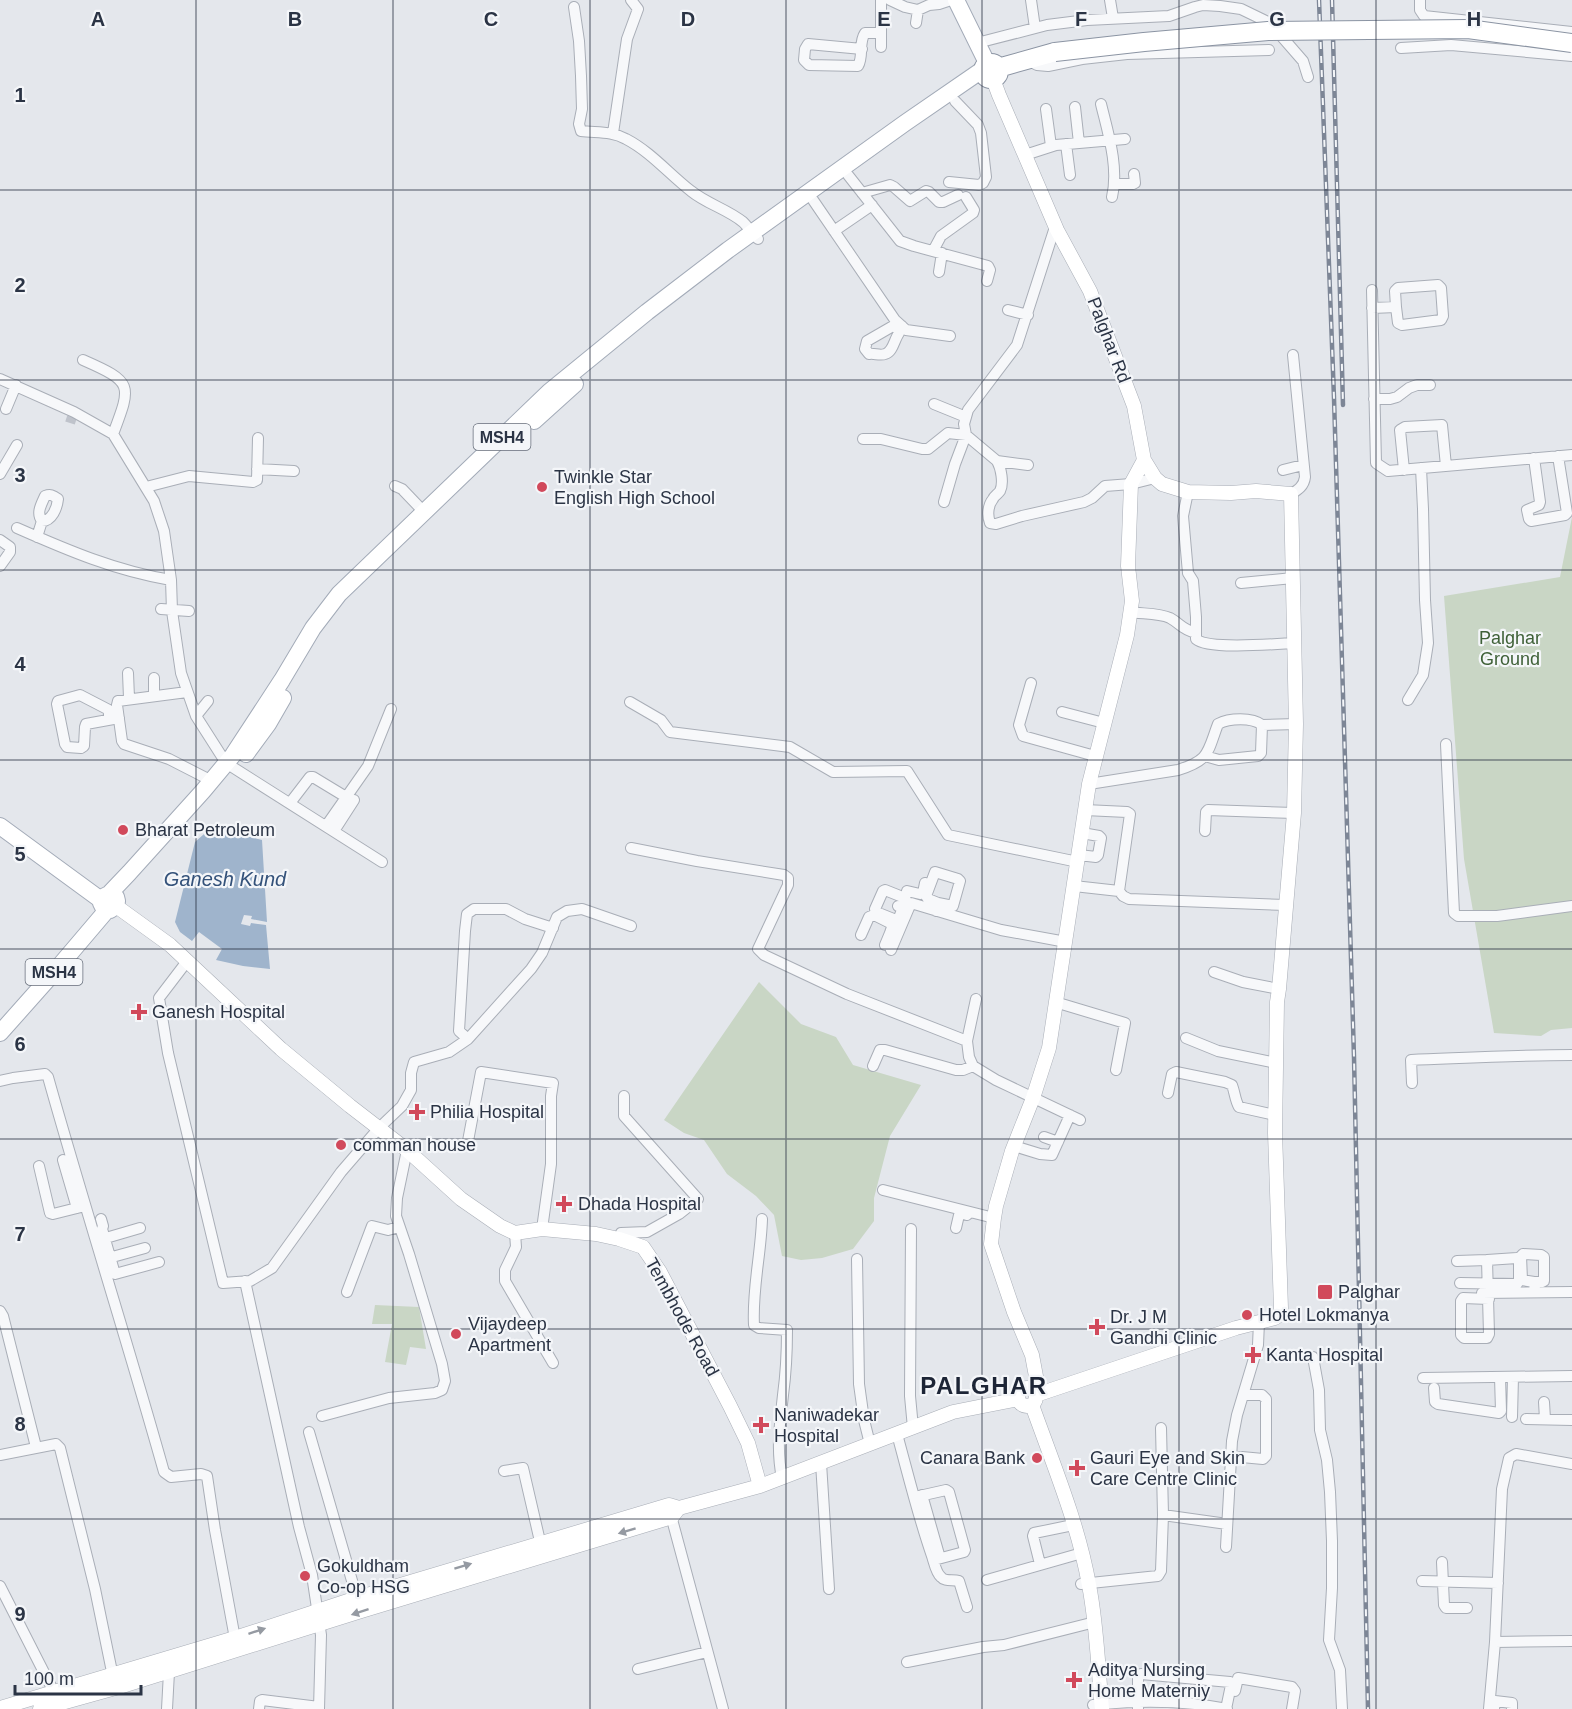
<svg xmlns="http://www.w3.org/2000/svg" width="1572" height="1709" viewBox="0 0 1572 1709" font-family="Helvetica,sans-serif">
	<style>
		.green { fill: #c9d6c5 }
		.water { fill: #9fb4cc }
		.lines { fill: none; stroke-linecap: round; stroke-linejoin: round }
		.street-tunnel { stroke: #bfc3cb; stroke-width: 10; stroke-dasharray: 10 5; stroke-linecap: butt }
		.street-casing { stroke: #a9aeb7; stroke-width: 12 }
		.secondary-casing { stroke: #a9aeb7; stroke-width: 15 }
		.primary-casing { stroke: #a3abb8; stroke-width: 18 }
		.highway-casing { stroke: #8b94a3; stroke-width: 20 }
		.street { stroke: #f7f8fa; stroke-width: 10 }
		.secondary { stroke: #fff; stroke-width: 14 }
		.primary { stroke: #fff; stroke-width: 16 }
		.highway { stroke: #fff; stroke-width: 18 }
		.rail-casing { stroke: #7d8696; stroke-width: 4.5 }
		.rail { stroke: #f4f6f9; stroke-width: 2; stroke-dasharray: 7; stroke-linecap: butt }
		.highway-bridge-casing { stroke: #8b94a3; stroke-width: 20; stroke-linecap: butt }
		.highway-bridge { stroke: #fff; stroke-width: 18 }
		.oneway { fill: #959aa2 }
		.grid { fill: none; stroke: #2b3445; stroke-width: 1.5; stroke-opacity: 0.55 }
		.poi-dot { fill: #d1495b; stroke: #f4f6f9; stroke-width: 2 }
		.labels { text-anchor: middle; stroke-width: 4.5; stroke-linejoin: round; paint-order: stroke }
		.shield { fill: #f4f6f9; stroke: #676e7b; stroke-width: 1.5 }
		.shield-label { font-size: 16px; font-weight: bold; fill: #2b3445 }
		.street-label { font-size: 18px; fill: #2b3445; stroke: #f4f6f9 }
		.poi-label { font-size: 18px; fill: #2b3445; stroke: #f4f6f9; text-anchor: start }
		.park-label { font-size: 18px; fill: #3f6138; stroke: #f4f6f9 }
		.water-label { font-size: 20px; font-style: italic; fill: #34527a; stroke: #f4f6f9 }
		.district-label { font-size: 24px; font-weight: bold; letter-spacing: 1.5px; fill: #1d2536; stroke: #f4f6f9 }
		.grid-label { font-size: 20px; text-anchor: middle; font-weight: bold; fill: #2b3445; stroke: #f4f6f9; stroke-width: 4.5; stroke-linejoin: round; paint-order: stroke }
	</style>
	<rect width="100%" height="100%" fill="#e4e7ec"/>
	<path class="green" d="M1572,517V1028L1551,1030L1541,1036L1494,1033L1464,859L1444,596L1560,577Z
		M759,982L801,1024L836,1037L853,1065L921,1085L890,1136L874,1198V1221L853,1249L822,1258L801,1260L782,1256L774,1215L756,1196L727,1174L704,1140L684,1133L664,1120Z
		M375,1305L419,1307L426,1349L410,1347L406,1365L385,1362L392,1324H372Z"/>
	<path class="water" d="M212,827L262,840L267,922L251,919L252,916L244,915L241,924L250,926L251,923L266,925L270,969L243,966L216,960L222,949L199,932L192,941L180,932L175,922L195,842Z"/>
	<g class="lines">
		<path class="street-tunnel" d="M70,423L72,417"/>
		<defs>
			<path id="street" d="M890,0L905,7L918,10L929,5L939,4L951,0
				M1031,0L1035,28
				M1110,0L1113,18
				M1420,0V10L1424,16L1572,32
				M574,7L579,41L581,76L582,109L579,124L581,131C597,133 612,131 626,139C651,152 669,174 691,191C707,204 727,209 743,222C748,227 753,234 758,239
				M916,23L918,10
				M977,43L1047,25L1087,20L1169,16L1195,7L1203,5L1220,6L1241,9L1270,23L1303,61L1308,77
				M881,47V0
				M1401,48L1451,45L1572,56
				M862,49L808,44L805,49L804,60L809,65L858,66C864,56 858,43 865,33H881
				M1027,60L1037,65L1048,66L1082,59L1127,54L1269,50
				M1101,104C1108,133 1119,167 1112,197
				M1075,107L1079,143
				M1046,109L1051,146
				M613,133L627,39L638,9L631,0
				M1066,144L1070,175
				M1025,155L1056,145L1125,139
				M848,175L900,241L914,246L988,266L990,270L987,281
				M949,182L979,185L983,183L986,177L981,133L978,125L955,101
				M1115,184H1133L1135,183L1134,174
				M862,193L890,185L894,187L910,201L926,191L929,192L939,202H943L958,195
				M813,200L895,320L906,330L950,336
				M1055,227L1017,345L968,410L964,424L966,435L997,461C1001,468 1004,483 1000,491C998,494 994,496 993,499C988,505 987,515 990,523L996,524L1022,516L1084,502L1092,498L1105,486L1131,484L1155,478
				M834,231L872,205
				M933,251L941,236L973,213L974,210L966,197
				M939,272L942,253
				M1372,290L1376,463L1388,471L1572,455
				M1372,308L1396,307L1395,291L1398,288L1438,285L1441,288L1443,316L1441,320L1402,325L1398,323L1396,307
				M1008,310L1028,315
				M898,329L893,326L867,341L865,349L869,354C874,353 880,356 885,354C893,352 894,340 899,333L898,329L902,326
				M83,360C133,382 132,384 113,434L154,501L164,531L171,580L172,611L181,673L196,716L226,763L382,862
				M0,379L74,412L113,434
				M1374,399H1390L1397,397L1409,388L1417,385H1430
				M934,404L966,417
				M6,409L16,385
				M863,439H881L922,449H928L948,433L966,435L955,464L944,502
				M1534,458L1540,502L1539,505L1527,510L1529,519L1531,521L1565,515L1567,513L1558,456
				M997,461L1028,465
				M257,469L294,471
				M1283,470L1303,465
				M1404,470L1400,430L1405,427L1442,425L1446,466
				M0,474L17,445
				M395,486L402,489L423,511
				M146,487L189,476L253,482L257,480L258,438
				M1188,492L1183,516L1188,573L1193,581L1196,617V639C1208,650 1275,644 1295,643
				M1291,494C1298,490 1304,486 1305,477L1293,355
				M17,528C67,550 116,571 171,580
				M37,537L42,521C36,513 41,505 45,496C50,494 53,495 58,499C57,508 52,521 42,521
				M0,540L10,547V552L0,566
				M1241,583L1293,578
				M161,609L189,611
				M1130,612C1142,614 1159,613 1170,618C1181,624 1181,629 1196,633
				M128,673L129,698
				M154,678V695
				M1031,683L1019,725L1023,736L1095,756
				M187,692L118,701L117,705L122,741L124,744L169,759L212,781
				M1408,700L1423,675L1428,643L1425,600L1423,509L1421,468
				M630,702L661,720L670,732L790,747L833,772L907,771L948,835L1078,862
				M1062,712L1104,723
				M196,716L208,701
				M109,718V710L80,695L58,701L57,704L65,744L67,747L81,748L84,746L85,727L86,724L119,718
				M1262,725L1296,724
				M1446,744L1454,913L1458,916H1497L1572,906
				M1089,784L1178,770C1210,760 1207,753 1218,724C1229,718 1252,717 1262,725L1261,753L1258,756L1219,760L1205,756
				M290,803L310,777H313L346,797
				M1085,810L1127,812L1130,814L1119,891
				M326,826L368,766L391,709
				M334,831L354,800
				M1205,831L1206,812L1208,810L1294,813
				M631,848L697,861L784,875L788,878V885L758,949L764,955L847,994L967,1041
				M1079,855L1096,857L1098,855L1101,838L1099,836L1082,833
				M1074,886L1119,891L1123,896L1129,899L1286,905
				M907,891L920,894L923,893L925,883
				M898,906L903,909L906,900L905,898L885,890L883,891L875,909L876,912L896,920H898L902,910
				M936,911L938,903L953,906L960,881L958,879L935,872L926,896L928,899L938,903
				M861,935L869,917L874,915L892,924V927L890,933
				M885,945L890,933L897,936
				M891,950L911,903L1001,930L1066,942
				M188,960L159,998L168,1053L223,1283L250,1281L272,1268L341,1172L379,1128L402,1106L411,1090V1073L414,1062L449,1052L468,1039L531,969L542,953L557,917L567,911L582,909L631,926
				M1214,972L1243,982L1279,989
				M976,999L967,1041L969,1057L973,1066L996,1080L1080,1120
				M1055,1002L1125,1023L1116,1070
				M1186,1038L1218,1051L1276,1063
				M468,1039L459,1031L465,931L467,914L474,909H506L525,919L553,928
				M873,1066L880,1050H885L956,1070H963L973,1066
				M0,1081L13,1078L45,1074L48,1077C85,1209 127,1340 164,1472L171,1477L201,1474L207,1476L215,1530L236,1644
				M1412,1083L1411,1060C1465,1058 1518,1055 1572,1055
				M1168,1093L1172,1074L1176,1072L1225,1082L1232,1085C1235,1093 1235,1100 1239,1107L1275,1115
				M1044,1137L1058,1142
				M468,1141L481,1072L553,1083L551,1096V1164L542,1229
				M1014,1146L1040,1154L1052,1155L1070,1115
				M63,1160L77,1208
				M39,1166L50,1213L53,1214L85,1206
				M883,1190L994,1218
				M101,1219L103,1226L102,1229L115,1274L159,1262
				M762,1219C761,1254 752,1289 754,1325L759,1328L787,1330C787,1352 786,1373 783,1395C780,1423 776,1449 782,1478
				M956,1228L959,1215L961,1213L967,1215
				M911,1229L910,1396L913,1428
				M515,1233L516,1247L505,1270V1281L553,1363
				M619,1239L621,1233L647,1232L679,1214L698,1199L624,1116V1096
				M99,1240L140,1228
				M105,1259L145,1248
				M857,1259L859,1384L864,1420L870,1444
				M1457,1261L1487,1260L1489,1334L1487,1338H1464L1461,1335V1301L1463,1298L1489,1299
				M245,1281L299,1527L312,1575L321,1635L319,1709
				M1534,1282L1522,1280L1521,1256L1523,1254L1541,1255L1544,1257V1281L1542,1282H1534L1535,1292
				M1460,1283L1517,1284L1519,1281V1262L1517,1258L1487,1260
				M347,1292L372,1226L388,1230L399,1227
				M1482,1293L1572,1292
				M0,1311L3,1316L36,1447
				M1313,1357L1319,1390L1320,1430L1327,1460L1330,1492L1332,1541V1588L1329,1640L1340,1670L1342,1709
				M1423,1378L1572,1376
				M1434,1388L1435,1402L1438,1404L1499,1413L1501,1411L1500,1377
				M1544,1402L1545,1419
				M322,1416L389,1398L435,1393L442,1390L445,1381L442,1364L409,1254L396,1216L397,1198L407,1150
				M1512,1417L1513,1377
				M1526,1419L1572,1420
				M1161,1428L1163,1515
				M309,1432L357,1598
				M897,1434C908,1474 918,1516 932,1556C934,1562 936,1573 941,1577C945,1582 953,1579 959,1581L967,1607
				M0,1455L56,1444L60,1448L95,1589L111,1667L116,1682
				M1231,1456L1263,1459L1266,1456V1399L1262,1395H1244
				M821,1463L829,1589
				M504,1471L523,1468L542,1550
				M922,1495L940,1558
				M915,1497L946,1490L949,1492L965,1550L964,1552L934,1560
				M670,1512L723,1709
				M1226,1547L1232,1441L1237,1415L1258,1345L1259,1322
				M1442,1562L1444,1605L1446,1608H1467
				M1040,1564L1033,1536L1034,1533L1073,1525
				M987,1580L1082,1553
				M1422,1581L1498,1583
				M1081,1584L1158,1576L1161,1571L1163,1515L1227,1524
				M0,1586L57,1698
				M1495,1642L1572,1641
				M907,1662L983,1647L1004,1645L1095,1622
				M167,1665L169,1672L167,1709
				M638,1669L707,1652
				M1235,1691L1238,1678L1292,1687L1295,1691L1292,1709
				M1093,1705C1137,1700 1183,1700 1227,1709
				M259,1709L260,1701L262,1700L319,1707
				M1138,1709V1676L1141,1674L1230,1682L1231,1685L1226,1709
				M1489,1709L1495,1642L1502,1489L1509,1458L1516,1454L1572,1464
				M1494,1709L1495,1701L1512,1703V1709"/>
			<path id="secondary" d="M993,79L999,95L1057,230L1090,291L1134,406L1144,460L1155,478L1162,484L1188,492L1231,493L1256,491L1291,494L1296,724L1294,813L1279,989L1277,1002L1275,1133L1281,1308L1280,1314L1275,1318L1236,1328L1036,1395
				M116,906L170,945L281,1049L350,1106L407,1150L461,1199L500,1226L515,1233L542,1229L596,1234L619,1239L643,1247L660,1272L730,1406L748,1443L760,1486
				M1018 1397a9 9 0 1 1 18 0a9 9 0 1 1-18 0Z
				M1036,1395L1038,1387L1032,1355L1014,1312L991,1244L994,1218L996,1206L1012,1151L1033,1098L1049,1048L1089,784L1127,635L1132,601L1128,566L1131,484L1144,460
				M1032,1405C1053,1464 1078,1523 1089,1585C1097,1626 1098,1668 1102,1709
				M0,1708L235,1638L357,1598L669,1505L679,1508L760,1486L953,1412L1018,1399
				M40,1709L119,1687L361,1611L672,1517L679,1508"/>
			<path id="primary" d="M956,0L987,63
				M534,421L575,384
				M246,754L268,724L283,698
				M0,826L101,900
				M109,894L116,897L117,901L116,906L110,910L103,907L101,903L103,897L109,894L129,873L203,791L233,755L282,680L313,628L339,594L549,392L647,312L728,250L905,123L982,70
				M0,1033L56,970L107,910"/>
			<path id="highway" d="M983 71a8 8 0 1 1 16 0a8 8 0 1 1-16 0Z
				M998,68L1055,52"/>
		</defs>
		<use href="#street" class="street-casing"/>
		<use href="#secondary" class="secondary-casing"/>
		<use href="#primary" class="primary-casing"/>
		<use href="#highway" class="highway-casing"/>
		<use href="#street" class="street"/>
		<use href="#secondary" class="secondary"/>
		<use href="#primary" class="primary"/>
		<use href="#highway" class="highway"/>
		<defs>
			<path id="rail" d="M1319,0L1334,398L1354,1057L1368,1709
				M1332,0L1343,405"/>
		</defs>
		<use href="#rail" class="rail-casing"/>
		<use href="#rail" class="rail"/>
		<defs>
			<path id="highway-bridge" d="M1055,52L1144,42L1268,31L1468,29L1572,43"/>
		</defs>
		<use href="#highway-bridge" class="highway-bridge-casing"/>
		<use href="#highway-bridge" class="highway-bridge"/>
	</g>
	<defs><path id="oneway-solid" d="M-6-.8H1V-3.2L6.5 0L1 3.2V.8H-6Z" transform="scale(1.5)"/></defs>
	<g class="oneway">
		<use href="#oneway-solid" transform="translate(627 1531) rotate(163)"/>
		<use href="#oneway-solid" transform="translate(463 1566) rotate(-17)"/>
		<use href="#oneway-solid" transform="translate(360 1612) rotate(162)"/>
		<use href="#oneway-solid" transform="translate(257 1631) rotate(-18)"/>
	</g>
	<path class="grid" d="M196,0V1709M393,0V1709M590,0V1709M786,0V1709M982,0V1709M1179,0V1709M1376,0V1709M0,190H1572M0,380H1572M0,570H1572M0,760H1572M0,949H1572M0,1139H1572M0,1329H1572M0,1519H1572"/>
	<g class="poi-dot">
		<circle cx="542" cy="487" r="6"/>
		<circle cx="123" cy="830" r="6"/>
		<path d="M136 1003h6v6h6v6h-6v6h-6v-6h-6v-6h6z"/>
		<path d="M414 1103h6v6h6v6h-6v6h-6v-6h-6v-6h6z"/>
		<circle cx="341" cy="1145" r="6"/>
		<path d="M561 1195h6v6h6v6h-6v6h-6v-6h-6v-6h6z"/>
		<rect x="1317" y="1284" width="16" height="16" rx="3"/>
		<circle cx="1247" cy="1315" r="6"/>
		<path d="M1094 1318h6v6h6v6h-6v6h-6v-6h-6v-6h6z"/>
		<circle cx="456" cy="1334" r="6"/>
		<path d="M1250 1346h6v6h6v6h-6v6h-6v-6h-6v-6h6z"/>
		<path d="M758 1416h6v6h6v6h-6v6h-6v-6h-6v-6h6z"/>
		<circle cx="1037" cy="1458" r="6"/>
		<path d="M1074 1459h6v6h6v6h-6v6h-6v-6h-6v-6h6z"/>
		<circle cx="305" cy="1576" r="6"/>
		<path d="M1071 1671h6v6h6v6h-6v6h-6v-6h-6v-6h6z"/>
	</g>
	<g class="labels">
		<g class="shield">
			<rect x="473.5" y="424" width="57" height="26" rx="4.5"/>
			<rect x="25.5" y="959" width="57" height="26" rx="4.5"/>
		</g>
		<g class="shield-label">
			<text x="502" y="443">MSH4</text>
			<text x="54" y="978">MSH4</text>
		</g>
		<g class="street-label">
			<text transform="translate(1109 340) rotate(69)" y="6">Palghar Rd</text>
			<text transform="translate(682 1317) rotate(61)" y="6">Tembhode Road</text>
		</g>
		<g class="poi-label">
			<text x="554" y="483">Twinkle Star<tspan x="554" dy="21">English High School</tspan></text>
			<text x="135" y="836">Bharat Petroleum</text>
			<text x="152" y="1018">Ganesh Hospital</text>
			<text x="430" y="1118">Philia Hospital</text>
			<text x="353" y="1151">comman house</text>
			<text x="578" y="1210">Dhada Hospital</text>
			<text x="1338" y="1298">Palghar</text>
			<text x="1259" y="1321">Hotel Lokmanya</text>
			<text x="1110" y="1323">Dr. J M<tspan x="1110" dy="21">Gandhi Clinic</tspan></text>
			<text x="468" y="1330">Vijaydeep<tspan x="468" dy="21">Apartment</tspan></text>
			<text x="1266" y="1361">Kanta Hospital</text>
			<text x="774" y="1421">Naniwadekar<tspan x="774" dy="21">Hospital</tspan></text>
			<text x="1025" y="1464" text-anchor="end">Canara Bank</text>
			<text x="1090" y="1464">Gauri Eye and Skin<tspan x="1090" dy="21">Care Centre Clinic</tspan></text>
			<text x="317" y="1572">Gokuldham<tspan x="317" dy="21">Co-op HSG</tspan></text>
			<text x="1088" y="1676">Aditya Nursing<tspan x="1088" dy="21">Home Materniy</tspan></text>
		</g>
		<g class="park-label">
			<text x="1510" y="644">Palghar<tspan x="1510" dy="21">Ground</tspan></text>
		</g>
		<g class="water-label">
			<text x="225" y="886">Ganesh Kund</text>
		</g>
		<g class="district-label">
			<text x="984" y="1394">PALGHAR</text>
		</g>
	</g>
	<g class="grid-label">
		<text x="98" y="26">A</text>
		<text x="295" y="26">B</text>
		<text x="491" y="26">C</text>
		<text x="688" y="26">D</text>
		<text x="884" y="26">E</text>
		<text x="1081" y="26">F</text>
		<text x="1277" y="26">G</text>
		<text x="1474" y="26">H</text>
		<text x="20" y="102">1</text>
		<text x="20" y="292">2</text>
		<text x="20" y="482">3</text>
		<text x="20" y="671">4</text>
		<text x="20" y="861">5</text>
		<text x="20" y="1051">6</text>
		<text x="20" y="1241">7</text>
		<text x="20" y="1431">8</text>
		<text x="20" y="1621">9</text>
	</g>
	<path d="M15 1685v9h126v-9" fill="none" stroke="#2b3445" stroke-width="3"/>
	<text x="24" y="1685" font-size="18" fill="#2b3445" stroke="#f4f6f9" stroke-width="4.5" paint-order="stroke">100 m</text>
</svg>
